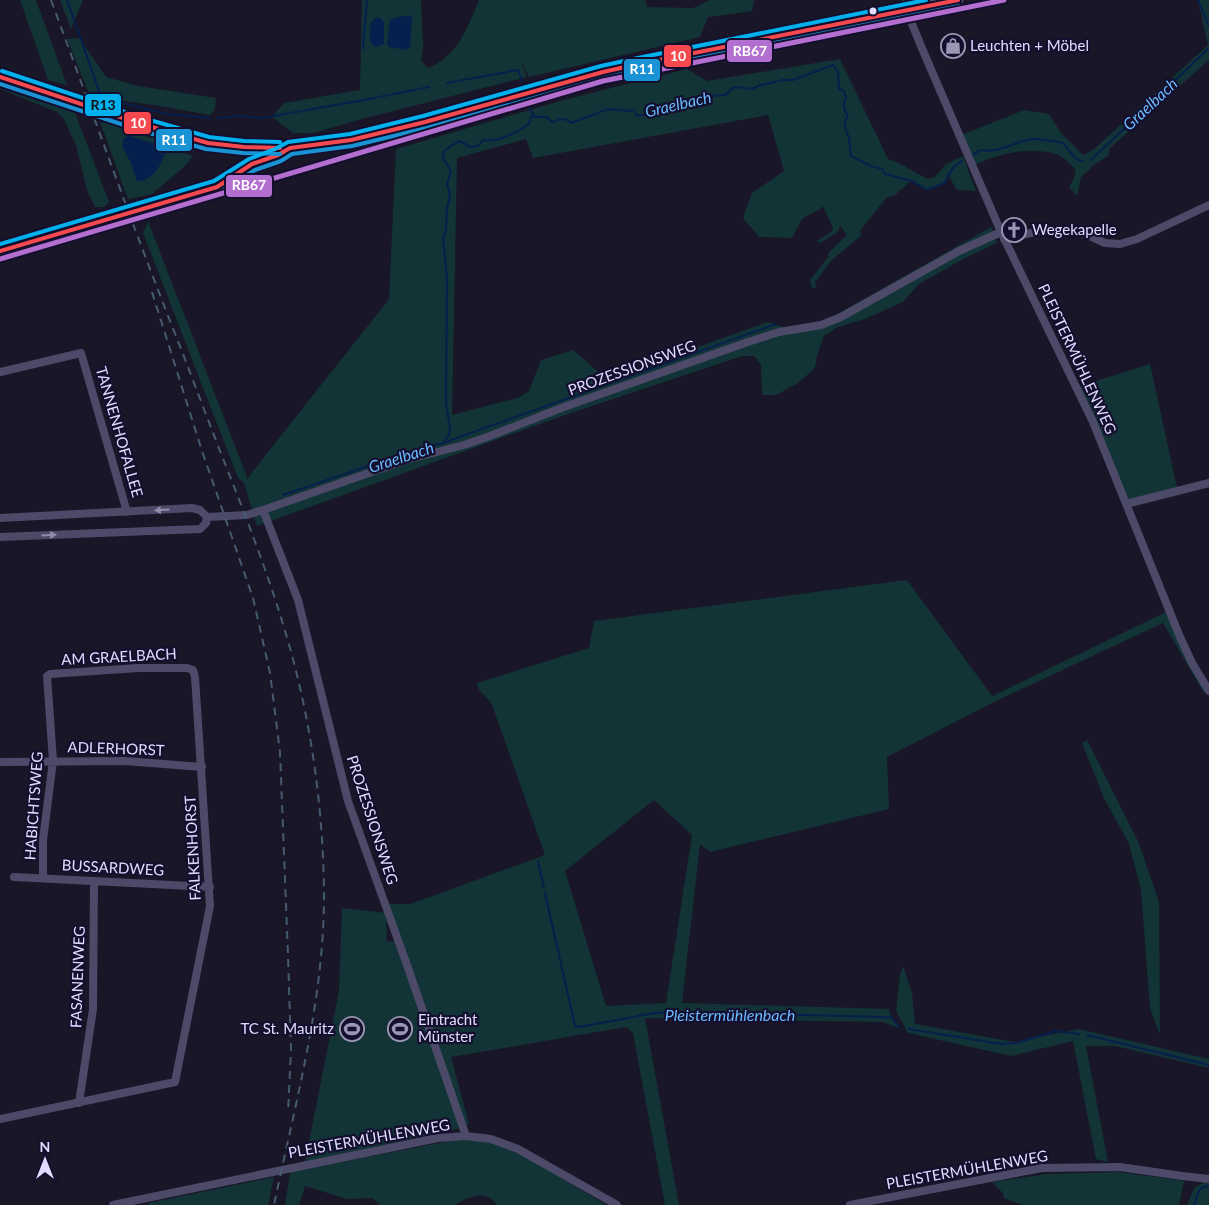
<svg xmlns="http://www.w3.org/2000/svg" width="1209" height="1205" viewBox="0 0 1209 1205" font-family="Lato,sans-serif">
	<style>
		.green { fill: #123436; fill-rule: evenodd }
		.water { fill: #071f4d }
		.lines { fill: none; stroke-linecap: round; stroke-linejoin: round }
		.stream { stroke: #071f4d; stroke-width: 2 }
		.street { stroke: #4c4a68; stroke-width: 8 }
		.secondary { stroke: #504e6e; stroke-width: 10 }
		.primary { stroke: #554c6c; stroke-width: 11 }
		.highway { stroke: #5d4b66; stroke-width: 14 }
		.rail { stroke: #465b70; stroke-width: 2; stroke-dasharray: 8 6; stroke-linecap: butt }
		.bus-1-casing { stroke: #140f2e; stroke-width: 8 }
		.bus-2-casing { stroke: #140f2e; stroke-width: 8 }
		.bus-3-casing { stroke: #140f2e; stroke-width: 8 }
		.bus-1 { stroke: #f5494f; stroke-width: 4 }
		.bus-2 { stroke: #1a93d5; stroke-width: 4 }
		.bus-3 { stroke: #00b1ee; stroke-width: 4 }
		.rail-1-casing { stroke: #140f2e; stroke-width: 9 }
		.rail-1 { stroke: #b36fd0; stroke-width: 5 }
		.oneway { fill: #8f8cac }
		.bus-dot { fill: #e0dcff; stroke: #140f2e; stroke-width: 2 }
		.labels { text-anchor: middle; stroke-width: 4.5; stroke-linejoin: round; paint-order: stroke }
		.poi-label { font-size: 15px; fill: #e0dcff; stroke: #140f2e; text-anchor: start }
		.street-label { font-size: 15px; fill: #e0dcff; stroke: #140f2e }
		.water-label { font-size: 16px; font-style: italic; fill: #6abaff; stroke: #140f2e }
		.line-badge { stroke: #140f2e; stroke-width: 2 }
		.badge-label { font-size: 14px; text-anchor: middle; font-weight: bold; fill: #fff }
		.pale-badge-label { font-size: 14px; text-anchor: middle; font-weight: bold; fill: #111 }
	</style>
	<rect width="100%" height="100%" fill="#191627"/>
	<path class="green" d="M20,0H36L67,85L48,80Z
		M60,0H83L71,29Z
		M362,0H421L423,47L421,61L428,68C458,56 467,28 479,0H645L647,7L693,8L710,0H754L752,11L708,17L700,37L529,77L520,60L527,77L358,120L314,133H293L272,117L284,103L360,90Z
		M1198,0H1209V60L1110,148L1108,156L1094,165L1081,177L1077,196L1069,187L1073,181L1076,170C1071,165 1065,158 1058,155C1031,145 997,154 972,166L959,136L1024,110L1049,114L1061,133L1083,155L1093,150L1208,45Z
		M79,38L106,77L138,86L216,98L215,109L210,115L153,105L90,96L67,39Z
		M840,59L888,159C901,162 915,173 928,179L935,177L946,164L963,156L976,191L957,190L948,175L945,183L927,190L911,181L895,195L886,198L860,231L862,235L832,260L815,282L816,288H812L810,280L828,257V253L847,235L840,225L838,232L820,243L817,241L831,232L833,228L824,209L825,206L802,219L792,238L759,237L743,218L752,193L784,171L768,115L533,158L526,139L457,158L452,415L520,397L529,391L541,360L573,350L610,382L714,341L768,322L783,327L825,321L991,227L995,235L997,243L965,258L919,284L903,302L865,319L838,327L824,336L817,356L815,368L798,383L776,395H762L761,365L754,356H742L565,415L257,526L244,483L238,478L143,233L148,221L247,477L246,480L389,299L396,149L560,101L687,69L707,81Z
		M0,87L74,110L109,202L104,207H95L87,190L76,145L64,119L57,112L0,89Z
		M99,119L198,149L178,146L176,150L193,156L184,167L152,194L128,199Z
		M1150,364L1178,492L1126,504L1077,387Z
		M907,580L992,696L1168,611L1208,690L1204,693L1163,623L996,701L887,757L889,809L710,852L700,844L682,1003L889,1009L890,1014L901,1029L883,1022L645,1018L679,1205H665L633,1033L626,1027L451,1057L469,1124L465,1126L388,904H410L545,855L491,702L479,690L477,683L589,648L594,621ZM654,800L692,835L666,1003L606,1006L565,871Z
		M1087,740L1138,841L1159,902L1160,1035L1150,1008L1141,890L1129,844L1104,798L1082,743Z
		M342,908L386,913L387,942L395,941L462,1128L305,1162L339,991Z
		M903,966L912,993L915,1024L1014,1042L1079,1029L1209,1059V1068L1115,1046H1086L1108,1162L1096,1159L1073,1041L1011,1056L908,1033L896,1011L900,974Z
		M465,1138L489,1140L514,1149L606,1205H497C486,1189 469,1196 455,1205H380L372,1198L347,1199L305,1186L299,1205H285L290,1172Z
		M1119,1172L1184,1181L1179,1205H1023L1004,1198L1003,1193L992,1182L1047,1174Z
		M274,1177L268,1205H149V1203Z
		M1206,1181H1209V1205H1187L1194,1188Z"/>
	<path class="water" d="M410,15L412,18L410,47L406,50L389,47L387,44L390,19Z
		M377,17L382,19L384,23V44L375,47C367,42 370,31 371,22Z
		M129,136L163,146L167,149C163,162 153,182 137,181L131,163L122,146L124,138Z"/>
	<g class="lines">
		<path class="stream" d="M67,0L103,102
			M1198,0L1209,26
			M363,49L367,0
			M447,83L518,70L522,81
			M98,97L167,114L210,118
			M529,107L534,116
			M218,118L239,116L262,118L364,100L429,87
			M973,155L980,150C997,154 1015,142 1031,139C1038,139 1055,141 1063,143L1076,159L1082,161
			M1091,160L1209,48
			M443,443L449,435L450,428L446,403L447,279L443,238L446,230L447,209L450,195L447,184L451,171L443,158L444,151L459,141L471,147L478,146L483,140C497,143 517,132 529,124L531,117H547L552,122C561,120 563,116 571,123L608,109L628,111L634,110L636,115C642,116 652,114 657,111C662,108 657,108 664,107C672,105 688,103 695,97L726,95L732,88L736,87L752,89L758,86L783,80H793L833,65L838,72L839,89L844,91L846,98C842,105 844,110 848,116C841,126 847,129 849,139C850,144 850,150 851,156L871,166L883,169L885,174L912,181L927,190L945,183C948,174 954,165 962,161
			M283,495L407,453L443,443L776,324
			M538,861L544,888
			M545,893L575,1026L579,1027L655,1013L673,1012L883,1017L892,1018L899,1027
			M909,1029L1001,1044L1016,1043L1055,1031L1079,1034
			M1087,1035L1209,1065
			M1194,1205C1198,1196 1196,1187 1209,1186"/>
		<path class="street" d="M906,0L910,19L921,46L1001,232L1093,422L1180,637L1192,663L1209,691
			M1004,239L1040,231L1065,230L1081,232L1105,243L1120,244L1137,239L1209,205
			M0,372L81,353L127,512
			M1126,504L1209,483
			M263,510L298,600L348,801L407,965L466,1136
			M207,517L247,515L263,510L406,460L464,445L490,436L564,407L748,342L779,332L821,325L841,317L959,251L1001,232
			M0,518L192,508L200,510L207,517
			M0,537L200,529L206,523L207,517
			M0,762L125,761L202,767
			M14,877L210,887
			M79,1103L93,1009L94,881
			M0,1119L175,1082L210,906L195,677L193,670L187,668H138L50,674L47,676L53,761L43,840V878
			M113,1205L438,1138L466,1136L491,1139L518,1149L617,1205
			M850,1205L1042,1168L1120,1167L1182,1176L1209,1179"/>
		<path class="secondary" d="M0,251L217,187"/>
		<path class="primary" d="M425,122L603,72L958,0"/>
		<path class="highway" d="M0,77C32,90 65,100 97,110C160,131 224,153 290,148C336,145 380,133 425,122
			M217,187L252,164L278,155L287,150"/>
		<path class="rail" d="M51,0C92,111 131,222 174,331C191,374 207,418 224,461C250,527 276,594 294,663C314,741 324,821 324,901C323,1004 295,1104 274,1205
			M152,292L202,451L253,598L270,673L280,752L288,956L291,1050L288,1112"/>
		<defs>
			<path id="bus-1" d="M0,77L141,124L208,143L244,147L280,148
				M0,251L217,187L252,164L278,155L290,148L351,140L425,122L603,72L634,65L958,0"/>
			<path id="bus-2" d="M0,84L139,130L206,149L243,153L280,154
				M2,257L219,193L255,170L281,161L292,154L352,146L427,128L605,78L635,71L959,6"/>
			<path id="bus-3" d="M2,71L143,118L209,137L244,141L280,142
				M0,244L214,181L249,159L275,149L288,142L350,134L423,116L601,66L633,59L926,0"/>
		</defs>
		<use href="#bus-1" class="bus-1-casing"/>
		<use href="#bus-2" class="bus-2-casing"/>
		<use href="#bus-3" class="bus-3-casing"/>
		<use href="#bus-1" class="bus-1"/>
		<use href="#bus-2" class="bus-2"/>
		<use href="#bus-3" class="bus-3"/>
		<defs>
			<path id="rail-1" d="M0,259L603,81L1004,0"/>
		</defs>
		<use href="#rail-1" class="rail-1-casing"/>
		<use href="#rail-1" class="rail-1"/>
	</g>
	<defs><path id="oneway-solid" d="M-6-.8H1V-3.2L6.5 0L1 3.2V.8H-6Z" transform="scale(1.25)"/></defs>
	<g class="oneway">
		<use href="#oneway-solid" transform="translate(162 510) rotate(176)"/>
		<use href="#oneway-solid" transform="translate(49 535) rotate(-3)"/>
	</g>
	<defs>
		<symbol id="shop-ring" viewBox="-11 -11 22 22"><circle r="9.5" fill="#140f2e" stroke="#9a97b3" stroke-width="1.5"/><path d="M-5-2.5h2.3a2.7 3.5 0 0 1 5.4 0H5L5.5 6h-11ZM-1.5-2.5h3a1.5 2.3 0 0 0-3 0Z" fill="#9a97b3"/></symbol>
		<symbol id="church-ring" viewBox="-11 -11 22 22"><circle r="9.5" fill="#140f2e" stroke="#9a97b3" stroke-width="1.5"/><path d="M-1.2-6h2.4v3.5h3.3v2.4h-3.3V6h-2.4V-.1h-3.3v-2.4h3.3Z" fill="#9a97b3"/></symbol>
		<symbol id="stadium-ring" viewBox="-11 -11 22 22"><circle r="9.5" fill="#140f2e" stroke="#9a97b3" stroke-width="1.5"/><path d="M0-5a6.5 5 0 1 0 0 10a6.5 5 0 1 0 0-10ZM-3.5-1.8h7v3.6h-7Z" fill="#9a97b3"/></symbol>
	</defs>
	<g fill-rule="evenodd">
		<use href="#shop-ring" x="939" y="32" width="28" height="28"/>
		<use href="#church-ring" x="1000" y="216" width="28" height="28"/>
		<use href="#stadium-ring" x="338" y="1015" width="28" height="28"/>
		<use href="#stadium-ring" x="386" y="1015" width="28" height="28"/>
	</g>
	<circle class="bus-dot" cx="873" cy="11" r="4.5"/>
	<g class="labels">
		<g class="poi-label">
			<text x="970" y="51">Leuchten + Möbel</text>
			<text x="1032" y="235">Wegekapelle</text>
			<text x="418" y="1025">Eintracht<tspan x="418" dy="17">Münster</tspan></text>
			<text x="334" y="1034" text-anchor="end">TC St. Mauritz</text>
		</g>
		<g class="street-label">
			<text transform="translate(1077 359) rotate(65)" y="5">PLEISTERMÜHLENWEG</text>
			<text transform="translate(632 368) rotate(-20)" y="5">PROZESSIONSWEG</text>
			<text transform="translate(119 432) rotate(74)" y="5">TANNENHOFALLEE</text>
			<text transform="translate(119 657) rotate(-3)" y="5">AM GRAELBACH</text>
			<text transform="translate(116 749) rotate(2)" y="5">ADLERHORST</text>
			<text transform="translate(34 806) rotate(-86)" y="5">HABICHTSWEG</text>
			<text transform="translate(372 820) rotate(72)" y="5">PROZESSIONSWEG</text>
			<text transform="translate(193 848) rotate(-93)" y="5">FALKENHORST</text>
			<text transform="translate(113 868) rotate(3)" y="5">BUSSARDWEG</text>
			<text transform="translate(78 977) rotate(-88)" y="5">FASANENWEG</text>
			<text transform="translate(369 1139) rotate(-10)" y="5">PLEISTERMÜHLENWEG</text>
			<text transform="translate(967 1170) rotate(-10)" y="5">PLEISTERMÜHLENWEG</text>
		</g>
		<g class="water-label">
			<text transform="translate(678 104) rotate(-13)" y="6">Graelbach</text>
			<text transform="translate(1150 104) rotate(-43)" y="6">Graelbach</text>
			<text transform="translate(401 457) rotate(-18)" y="6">Graelbach</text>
			<text x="730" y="1021">Pleistermühlenbach</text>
		</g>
	</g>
	<g class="line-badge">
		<rect x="726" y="39" width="47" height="24" rx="5" fill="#b36fd0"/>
		<rect x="663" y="44" width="29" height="24" rx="5" fill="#f5494f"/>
		<rect x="623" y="58" width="38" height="24" rx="5" fill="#1a93d5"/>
		<rect x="84" y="93" width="38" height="24" rx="5" fill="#00b1ee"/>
		<rect x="123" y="111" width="29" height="24" rx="5" fill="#f5494f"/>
		<rect x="155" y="128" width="38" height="24" rx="5" fill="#1a93d5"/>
		<rect x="225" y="174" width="48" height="24" rx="5" fill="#b36fd0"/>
	</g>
	<g class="badge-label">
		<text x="750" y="56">RB67</text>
		<text x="678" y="61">10</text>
		<text x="642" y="74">R11</text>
		<text x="138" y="128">10</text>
		<text x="174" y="145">R11</text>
		<text x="249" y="190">RB67</text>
	</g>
	<g class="pale-badge-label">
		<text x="103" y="110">R13</text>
	</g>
	<g transform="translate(45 1160)" stroke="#140f2e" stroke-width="4" paint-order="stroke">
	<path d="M0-4L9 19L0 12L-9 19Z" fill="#e0dcff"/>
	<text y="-8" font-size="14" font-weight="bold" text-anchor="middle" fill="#e0dcff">N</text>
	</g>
</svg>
